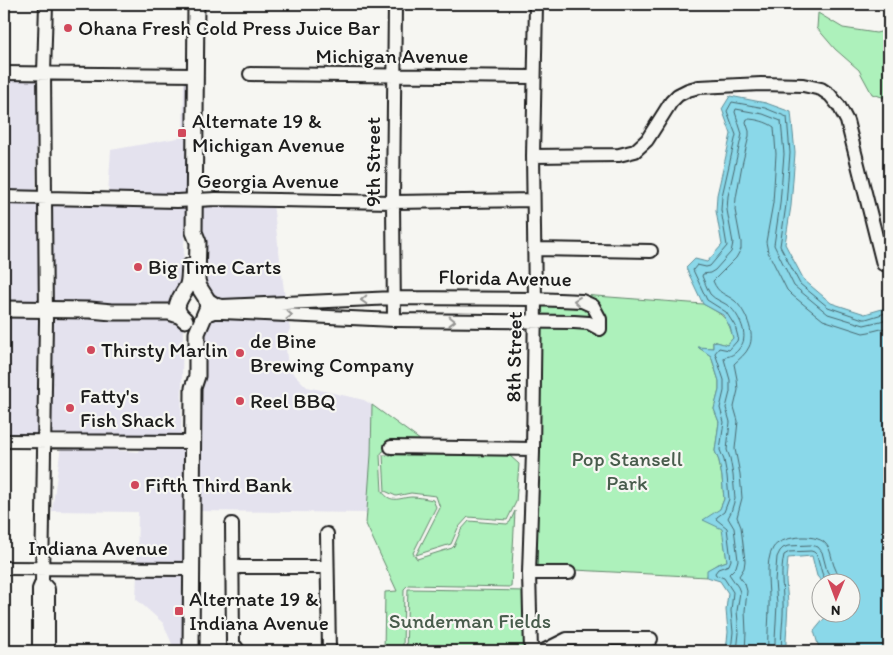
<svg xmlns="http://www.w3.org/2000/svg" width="893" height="655" viewBox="0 0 893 655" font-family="Itim,sans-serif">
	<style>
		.built { fill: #e4e2ee }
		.green { fill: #adf1bb; stroke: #64866c }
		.water { fill: #8ad8e9; stroke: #5e8d97 }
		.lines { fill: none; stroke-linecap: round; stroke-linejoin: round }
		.shore { stroke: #48676e; stroke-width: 1 }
		.minor-casing { stroke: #1c1c1c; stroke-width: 16 }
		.major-casing { stroke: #1c1c1c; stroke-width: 19 }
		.minor { stroke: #f6f6f2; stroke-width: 12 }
		.major { stroke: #f6f6f2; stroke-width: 15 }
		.oneway { stroke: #949492 }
		.poi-dot { fill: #d1495b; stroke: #f6f6f2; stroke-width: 2 }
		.labels { text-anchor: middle; stroke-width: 4.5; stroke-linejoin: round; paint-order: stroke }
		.poi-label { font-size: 21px; fill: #1c1c1c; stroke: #f6f6f2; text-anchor: start }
		.street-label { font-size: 21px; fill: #1c1c1c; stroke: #f6f6f2 }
		.park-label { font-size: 21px; fill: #485c4c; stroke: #f6f6f2 }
	</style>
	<rect width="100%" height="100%" fill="#f6f6f2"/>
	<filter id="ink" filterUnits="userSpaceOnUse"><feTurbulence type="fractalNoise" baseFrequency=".02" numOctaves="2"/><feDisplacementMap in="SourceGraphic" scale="10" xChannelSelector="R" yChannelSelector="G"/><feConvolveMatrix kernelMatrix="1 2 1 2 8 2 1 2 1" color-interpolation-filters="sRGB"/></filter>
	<g filter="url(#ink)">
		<path class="built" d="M4,79L37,80L36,203L186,207L182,287L183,326L181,438L4,437Z
			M184,80H191L189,196L108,195L111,150L183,137Z
			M273,204L285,298L222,301L214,298L203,285L198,205Z
			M211,318L288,320L290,329L285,339L288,368L307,387L364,400L372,405L371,455L367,513L196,511L202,334Z
			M61,446L139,452L138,446H189L187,564H137L138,512L52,511Z
			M137,573L187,574V651H175L163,623L136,599Z"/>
		<path class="green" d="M818,13L843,28L876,33L889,30V99L872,94L859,70L835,49L817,28Z
			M542,292L703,304C721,314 728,316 733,338L727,345L713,341V348H699L711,356L719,381V390L714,409L719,422L715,451L719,461L722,477L724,499L720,509L727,561L716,565L708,570L707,577L537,568L538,325Z
			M372,405L424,443L383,451L380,455L382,491C391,505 401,497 412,497C419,497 427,499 433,500L436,507L413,553L417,559L452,548L454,546L461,530L469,521L507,524L510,522L515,511L511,587L408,585L404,589L403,651H384L385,592L397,591L366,524L371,455Z
			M383,455H509L519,464L516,502L507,520L468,517L458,528L451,544L416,555L440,508L436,496L411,493L396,496L385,491Z
			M408,589L527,591L528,651H406Z"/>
		<path class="water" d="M730,96L766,103L791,112L795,153L791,206L785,244L804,280L831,303L865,314L889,307V651H817L819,648L814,631L829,613L850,612V582H822L817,576L812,556L788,558L786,581L788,603L786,641V651H726L728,632L726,610L728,593L720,581L707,577V570L716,565L727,561L722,529L703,520L720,509L724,499L722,477L719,461L715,451L719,422L714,409L719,390V381L711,356L698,347L713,348V341L727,345L733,338L730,327L723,315L703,304L686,268L695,259L707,262L722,245L716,211L717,195L731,134L722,109Z"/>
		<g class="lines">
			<path class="shore" d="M731,651L733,632L731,611L733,592L724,578L716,575L715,573L718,569L729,565L731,560L727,528L716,519L717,517L724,512L729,499L727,476L724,460L720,450L724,422L720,408L724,391V380L715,353L719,348L729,350L737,341L738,337L735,326L726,312L707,300L693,270L697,265L706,267L710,266L727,246L721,210L722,196L736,135L727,111L732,102L765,108L787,117L790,153L786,205L780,246L800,284L828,307L863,319H866L889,312
				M737,651L739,633L737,611L740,592L738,587L729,574L736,567L738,560L734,528L728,518L731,512L735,499L733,475L730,458L727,450L730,422L726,408L730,392V380L724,359L725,357C733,356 737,352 741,346C749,335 739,315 730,307C724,302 715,300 710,294C707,288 704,281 702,276L703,274L710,273L715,270L731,252L733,243L727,210L728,196L742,134L735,112L736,109L763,114L781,121L784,154L780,204L774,245L794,286L828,314L864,325L889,319
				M745,651L746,633L745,611L747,591L745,584L739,576L744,568L745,561L741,527L737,517L742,498L740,474L735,449L738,421L734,407L738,390L737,379L734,364C739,359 746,354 749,347C756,334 745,310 735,301C725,293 719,295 713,281L736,258L741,249V242L735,210L736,198L742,165L749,136V131L746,122L747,119C756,119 767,122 774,127L776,154L773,203L766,242L768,252L787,290L792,295L823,320L863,333L869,332L889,327
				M768,651C767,636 769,621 769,605C770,590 764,562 773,548C780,536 815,533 825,543C832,550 831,560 835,568C837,573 839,576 840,582
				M775,651V640L777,604L775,581L777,557L780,551L783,548L788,546L811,545L818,547L822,552L827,571L831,577L832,582
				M782,651C780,635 784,619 783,603C783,586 780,573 784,555L789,552L811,551L814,552L817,555L822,573L825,579L826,582"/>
			<defs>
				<path id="minor" d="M4,73L195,75
					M250,74L534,77
					M533,156L619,155L635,151L647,140L671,102L678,95L688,90L699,87L761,84L803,85L821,89L830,95L839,106L847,121L883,264
					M4,197L177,201L216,199L393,202L533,200
					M535,249L651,251
					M206,315L214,312H222L394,320L574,322L589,323L600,329V319L593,306L582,301L535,299L394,298L222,306L217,305L206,298
					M394,320L393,202L395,4
					M4,441L193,442
					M391,447L533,449
					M232,524L233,643L239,651
					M327,534L329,651
					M233,567H327
					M4,568L191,569
					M529,573H569
					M42,582L48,589V651
					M531,650L543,651L567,639H651
					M39,651V589L42,582L46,321L44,73L46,4
					M531,651L529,573L533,452L535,299L533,156L536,4"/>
				<path id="major" d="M4,309L90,310L112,312H169L181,316
					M185,320C170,308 180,299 187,287C190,281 189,273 190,266
					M191,651L193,388L197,376V333L208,307L206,298L199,287L197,280L198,242L194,232L196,4"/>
			</defs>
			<use href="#minor" class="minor-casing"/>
			<use href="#major" class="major-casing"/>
			<use href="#minor" class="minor"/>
			<use href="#major" class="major"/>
		</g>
		<defs><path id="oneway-chevron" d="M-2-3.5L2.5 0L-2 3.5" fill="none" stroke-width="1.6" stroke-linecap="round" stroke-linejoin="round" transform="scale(1.25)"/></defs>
		<g class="oneway">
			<use href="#oneway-chevron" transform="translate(364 300) rotate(178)"/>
			<use href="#oneway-chevron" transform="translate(577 301) rotate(-173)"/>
			<use href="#oneway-chevron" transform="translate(289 315) rotate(2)"/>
			<use href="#oneway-chevron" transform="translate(452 321) rotate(1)"/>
		</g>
	</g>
	<g class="poi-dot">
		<circle cx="68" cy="28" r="5"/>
		<rect x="177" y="128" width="10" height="10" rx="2.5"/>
		<circle cx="138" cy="267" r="5"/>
		<circle cx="91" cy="350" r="5"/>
		<circle cx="240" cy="353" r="5"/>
		<circle cx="240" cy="401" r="5"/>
		<circle cx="70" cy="408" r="5"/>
		<circle cx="135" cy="485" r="5"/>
		<rect x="174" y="606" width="10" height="10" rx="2.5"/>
	</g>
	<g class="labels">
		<g class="poi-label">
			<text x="78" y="35">Ohana Fresh Cold Press Juice Bar</text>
			<text x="192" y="128">Alternate 19 &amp;<tspan x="192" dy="24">Michigan Avenue</tspan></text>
			<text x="148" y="274">Big Time Carts</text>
			<text x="250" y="348">de Bine<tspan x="250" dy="24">Brewing Company</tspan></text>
			<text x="101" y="357">Thirsty Marlin</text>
			<text x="80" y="403">Fatty's<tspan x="80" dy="24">Fish Shack</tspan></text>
			<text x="250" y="408">Reel BBQ</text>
			<text x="145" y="492">Fifth Third Bank</text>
			<text x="189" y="606">Alternate 19 &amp;<tspan x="189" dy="24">Indiana Avenue</tspan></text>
		</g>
		<g class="street-label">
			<text x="392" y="63">Michigan Avenue</text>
			<text transform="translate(373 162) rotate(-90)" y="7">9th Street</text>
			<text x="268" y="188">Georgia Avenue</text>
			<text transform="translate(505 278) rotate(1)" y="7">Florida Avenue</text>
			<text transform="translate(514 357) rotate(-89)" y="7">8th Street</text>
			<text x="98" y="555">Indiana Avenue</text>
		</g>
		<g class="park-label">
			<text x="627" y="466">Pop Stansell<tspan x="627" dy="24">Park</tspan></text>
			<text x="470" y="628">Sunderman Fields</text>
		</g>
	</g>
	<rect width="893" height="655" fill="none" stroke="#f6f6f2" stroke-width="20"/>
	<rect x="10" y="10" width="873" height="635" fill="none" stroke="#1c1c1c" stroke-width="2" filter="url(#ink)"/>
	<g transform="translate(836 598) rotate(181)"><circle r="24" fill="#f6f6f2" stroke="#9f9f9c"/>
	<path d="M0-4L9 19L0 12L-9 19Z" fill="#d1495b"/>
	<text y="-8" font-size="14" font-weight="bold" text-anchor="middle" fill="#1c1c1c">N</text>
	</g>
</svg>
